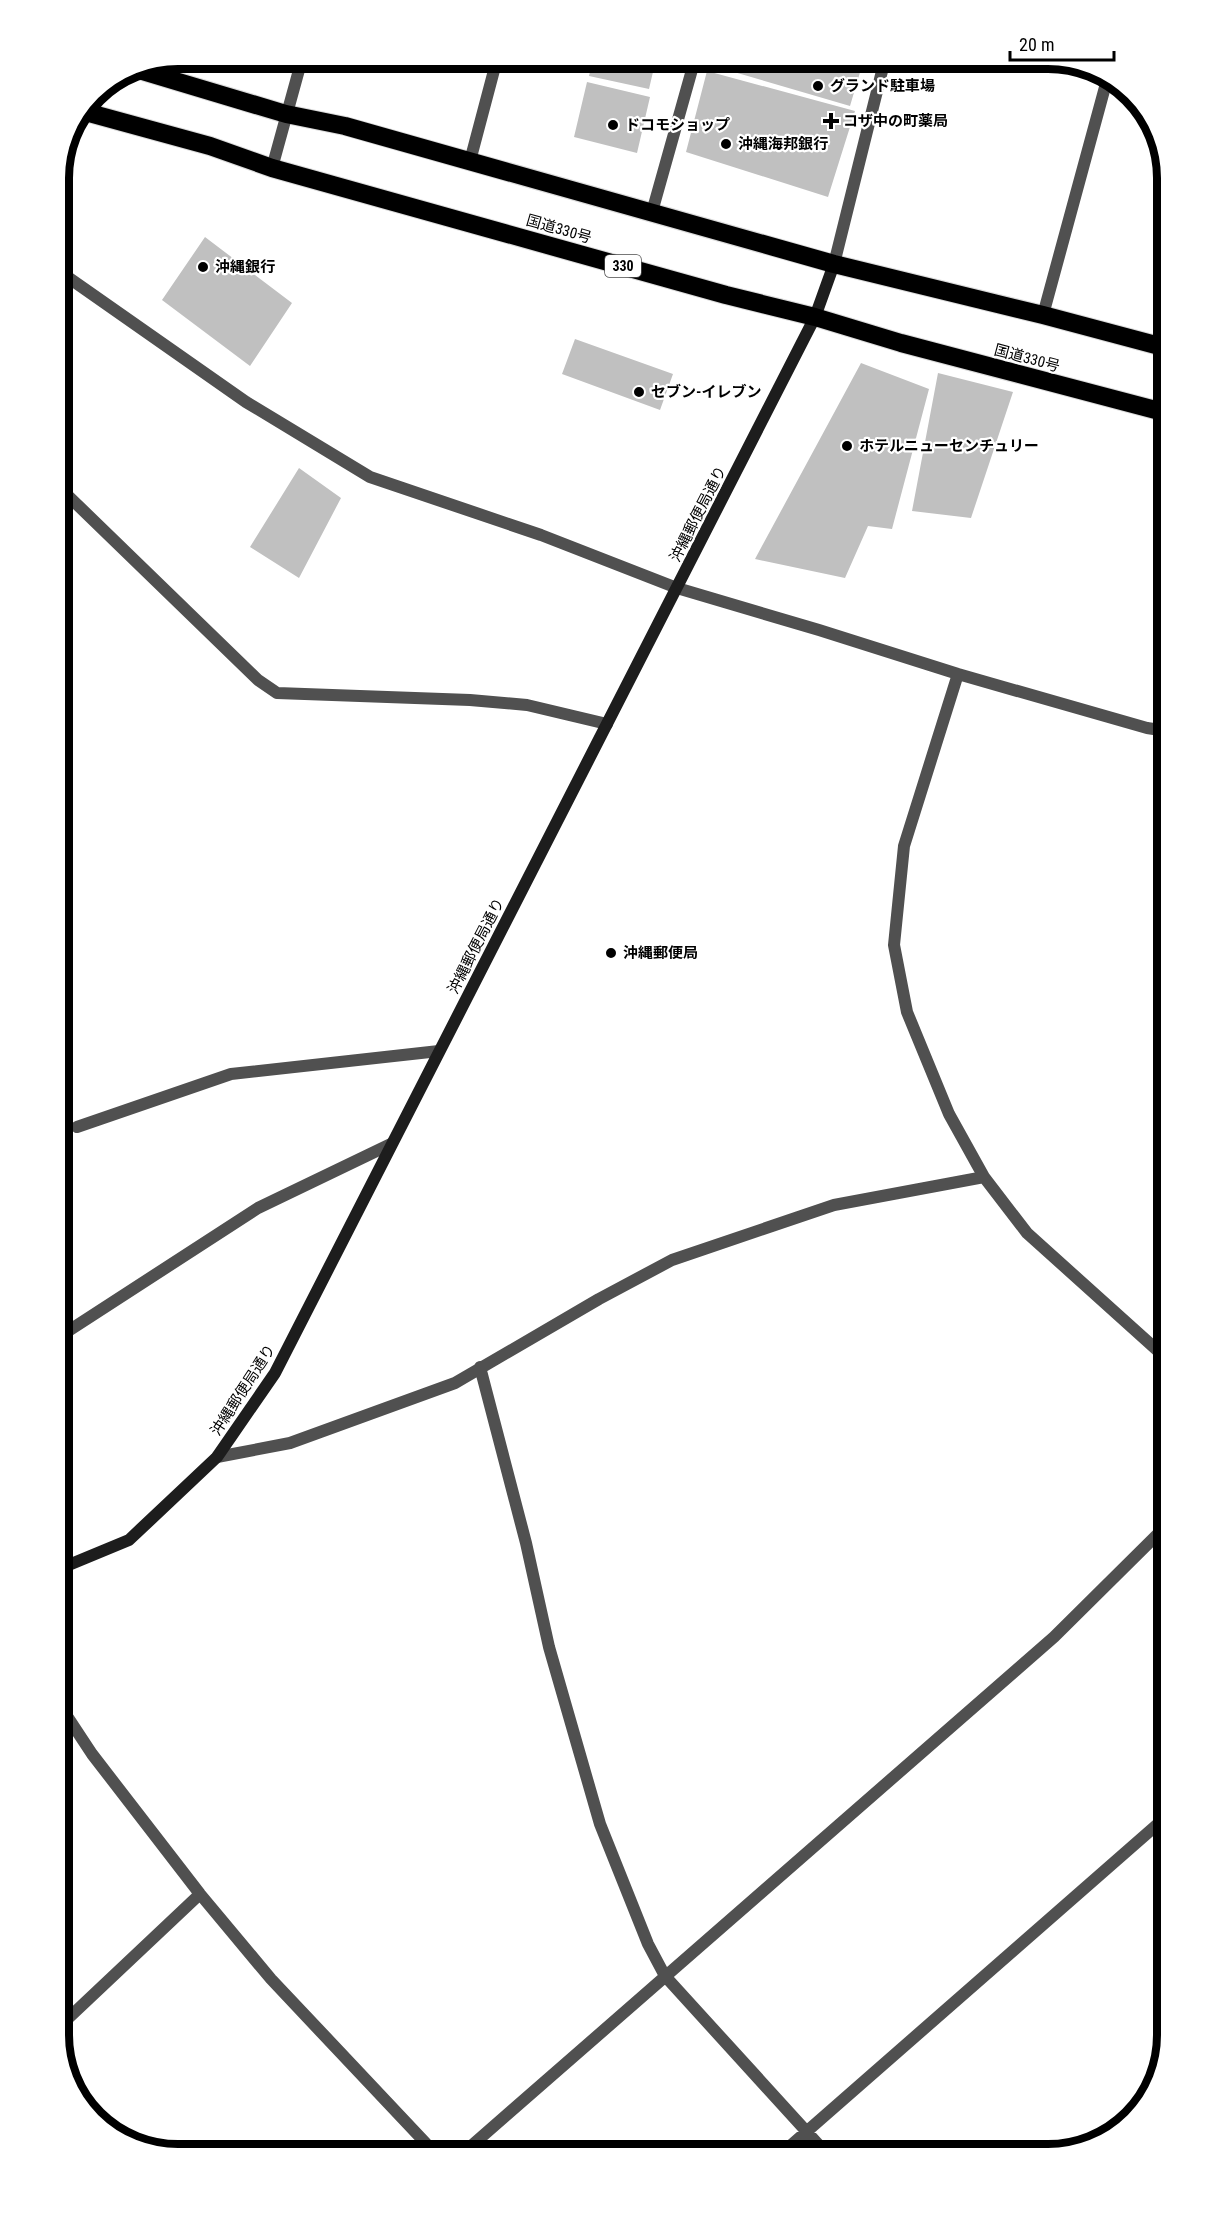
<svg xmlns="http://www.w3.org/2000/svg" width="1226" height="2213" viewBox="0 0 1226 2213" font-family="'Roboto Condensed','Noto Sans JP',sans-serif">
	<style>
		.building { fill: #c0c0c0 }
		.lines { fill: none; stroke-linecap: round; stroke-linejoin: round }
		.highway-casing { stroke: #dbdbdb; stroke-width: 20 }
		.street { stroke: #505050; stroke-width: 12 }
		.secondary { stroke: #1d1d1d; stroke-width: 12 }
		.highway { stroke: #000; stroke-width: 18 }
		.poi-dot { fill: #000; stroke: #fff; stroke-width: 2 }
		.labels { text-anchor: middle; stroke-width: 4.5; stroke-linejoin: round; paint-order: stroke }
		.shield { fill: #fff; stroke: #4c4c4c; stroke-width: 1.5 }
		.shield-label { font-size: 14px; font-weight: bold; fill: #000 }
		.poi-label { font-size: 15px; font-weight: bold; fill: #000; stroke: #fff; text-anchor: start }
		.street-label { font-size: 15px; fill: #000; stroke: #fff }
		.rim { fill: none; stroke: #000; stroke-width: 8 }
	</style>
	<rect width="100%" height="100%" fill="#fff"/>
	<path class="building" d="M593,59H656L649,89L589,76Z
		M712,59H864L850,106L710,65Z
		M707,71L855,111L828,197L686,152Z
		M587,82L650,97L637,153L574,137Z
		M205,237L292,303L250,366L162,300Z
		M575,339L673,374L660,410L562,374Z
		M861,363L929,389L892,529L868,526L845,578L755,559Z
		M938,373L1013,392L971,518L912,511Z
		M299,468L341,498L299,578L250,547Z"/>
	<g class="lines">
		<defs>
			<path id="highway" d="M132,68L286,114L345,126L834,264L1043,315L1167,348
				M82,111L210,146L272,168L726,295L815,317L901,343L1167,413"/>
		</defs>
		<use href="#highway" class="highway-casing"/>
		<path class="street" d="M470,161L497,59
			M272,168L302,59
			M652,212L695,59
			M834,264L885,59
			M59,271L246,402L370,477L541,535L677,588L819,630L958,674L1147,728L1167,731
			M1043,315L1108,76
			M59,487L258,680L277,693L470,700L527,705L607,724
			M958,674L904,846L894,945L907,1012L949,1114L984,1177L1027,1233L1167,1359
			M77,1127L231,1074L439,1051
			M59,1337L258,1208L391,1144
			M480,1367L526,1543L549,1647L600,1824L648,1944L665,1976L827,2154
			M217,1457L290,1443L455,1383L599,1299L672,1260L834,1205L984,1177
			M59,1699L61,1707L92,1754L200,1894L271,1979L436,2154
			M59,2027L200,1894
			M462,2154L1054,1637L1167,1525
			M781,2154L1167,1816"/>
		<path class="secondary" d="M59,1569L129,1540L217,1457L275,1373L815,317L834,264"/>
		<use href="#highway" class="highway"/>
	</g>
	<g class="poi-dot">
		<circle cx="818" cy="86" r="6"/>
		<path d="M828 112h6v6h6v6h-6v6h-6v-6h-6v-6h6z"/>
		<circle cx="613" cy="125" r="6"/>
		<circle cx="726" cy="144" r="6"/>
		<circle cx="203" cy="267" r="6"/>
		<circle cx="639" cy="392" r="6"/>
		<circle cx="847" cy="446" r="6"/>
		<circle cx="611" cy="953" r="6"/>
	</g>
	<g class="labels">
		<rect class="shield" x="605" y="255" width="36" height="22" rx="4.5"/>
		<g class="shield-label">
			<text x="623" y="271">330</text>
		</g>
		<g class="poi-label">
			<text x="830" y="91">グランド駐車場</text>
			<text x="843" y="126">コザ中の町薬局</text>
			<text x="625" y="130">ドコモショップ</text>
			<text x="738" y="149">沖縄海邦銀行</text>
			<text x="215" y="272">沖縄銀行</text>
			<text x="651" y="397">セブン-イレブン</text>
			<text x="859" y="451">ホテルニューセンチュリー</text>
			<text x="623" y="958">沖縄郵便局</text>
		</g>
		<g class="street-label">
			<text transform="translate(559 229) rotate(16)" y="5">国道330号</text>
			<text transform="translate(1027 358) rotate(15)" y="5">国道330号</text>
			<text transform="translate(698 514) rotate(-63)" y="5">沖縄郵便局通り</text>
			<text transform="translate(476 946) rotate(-63)" y="5">沖縄郵便局通り</text>
			<text transform="translate(243 1390) rotate(-57)" y="5">沖縄郵便局通り</text>
		</g>
	</g>
	<path d="M0 0H1226V2213H0ZM178 69H1048A109 109 0 0 1 1157 178V2035A109 109 0 0 1 1048 2144H178A109 109 0 0 1 69 2035V178A109 109 0 0 1 178 69Z" fill="#fff" fill-rule="evenodd"/>
	<path class="rim" d="M178 69H1048A109 109 0 0 1 1157 178V2035A109 109 0 0 1 1048 2144H178A109 109 0 0 1 69 2035V178A109 109 0 0 1 178 69Z"/>
	<path d="M1010 51v9h104v-9" fill="none" stroke="#000000" stroke-width="3"/>
	<text x="1019" y="51" font-size="18" fill="#000000" stroke="#ffffff" stroke-width="4.5" paint-order="stroke">20 m</text>
</svg>
